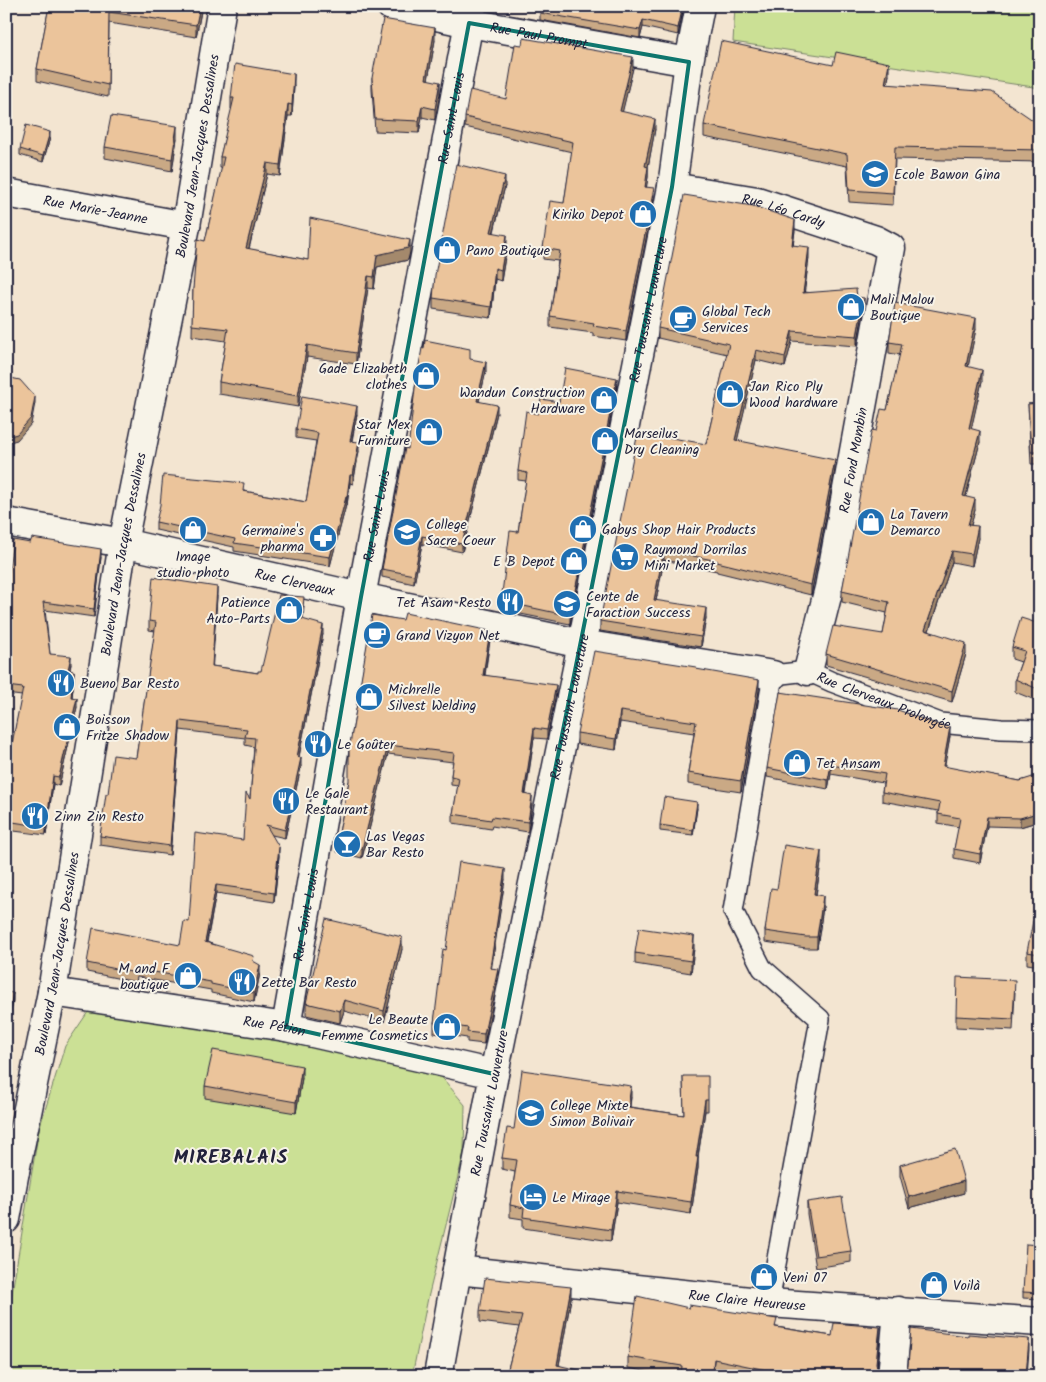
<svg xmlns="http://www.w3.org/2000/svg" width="1046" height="1382" viewBox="0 0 1046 1382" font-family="Kalam,sans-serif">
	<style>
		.green { fill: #cbe095; stroke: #768168 }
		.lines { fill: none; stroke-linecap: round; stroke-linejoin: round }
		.service-casing { stroke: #22223b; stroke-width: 22 }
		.minor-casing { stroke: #22223b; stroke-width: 31 }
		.secondary-casing { stroke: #22223b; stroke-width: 31 }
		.service { stroke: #f7f3e8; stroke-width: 19 }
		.minor { stroke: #f7f3e8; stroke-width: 28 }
		.secondary { stroke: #f7f3e8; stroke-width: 28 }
		.wall { fill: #caa985; stroke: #22223b }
		.shaded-wall { fill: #a4896c; stroke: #22223b }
		.building { fill: #ebc49b; stroke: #22223b }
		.marked { fill: none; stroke: #0f766e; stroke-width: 4; stroke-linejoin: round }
		.labels { text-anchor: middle; stroke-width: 4; stroke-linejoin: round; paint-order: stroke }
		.street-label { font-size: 14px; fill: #22223b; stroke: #f7f3e8 }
		.poi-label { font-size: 14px; fill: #22223b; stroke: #f7f3e8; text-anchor: start }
		.district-label { font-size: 19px; font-weight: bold; letter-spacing: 1px; fill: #22223b; stroke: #f7f3e8 }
	</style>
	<rect width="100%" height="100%" fill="#f3e5d1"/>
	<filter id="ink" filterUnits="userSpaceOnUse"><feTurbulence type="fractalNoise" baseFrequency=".02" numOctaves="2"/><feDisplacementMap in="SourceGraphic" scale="10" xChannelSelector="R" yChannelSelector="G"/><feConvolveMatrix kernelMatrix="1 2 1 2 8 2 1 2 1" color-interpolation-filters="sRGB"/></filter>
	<g filter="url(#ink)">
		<path class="green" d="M735,6H1040V88L733,42Z
			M90,1009L367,1054L435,1069L465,1105L464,1152L428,1298L412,1376H6V1329L39,1129L65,1046Z"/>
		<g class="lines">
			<defs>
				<g id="service">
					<path id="s1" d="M769,1303L820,1019L762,968L733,911L773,675L808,671L832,682L940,723L1001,729L1040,730"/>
				</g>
				<g id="minor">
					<path id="s2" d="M391,6L469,23L689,62"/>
					<path id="s3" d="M672,187L757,201L876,240L891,248L829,588L808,671"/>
					<path id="s4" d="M6,193L186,226"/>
					<path id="s5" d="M6,522L123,543L361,597L582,644L773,675"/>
					<path id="s6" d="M286,1027L361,597L472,6"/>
					<path id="s7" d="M494,1074L582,644L672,187L689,62L700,6"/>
					<path d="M6,1219L15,1171"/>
					<path d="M438,1376L457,1270"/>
					<path d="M892,1376L898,1311"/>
				</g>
				<g id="secondary">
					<path id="s8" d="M52,992L286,1027L494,1074L457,1270L769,1303L1040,1322"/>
					<path id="s9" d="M6,1168L15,1171L52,992L123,543L186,226L222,6"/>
				</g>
			</defs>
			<use href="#service" class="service-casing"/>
			<use href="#minor" class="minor-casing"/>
			<use href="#secondary" class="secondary-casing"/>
			<use href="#service" class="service"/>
			<use href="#minor" class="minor"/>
			<use href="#secondary" class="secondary"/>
		</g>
		<path class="wall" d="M44,6H202L196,37L109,23L108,97L37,81V69L49,7Z
			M542,6H684L678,35L643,27L640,38L540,20V13Z
			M435,40L428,80L440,94L435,120L422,117L419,133L375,131L372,90V78Z
			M833,65L889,75L887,84L1040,125V162L895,159L893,205L849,202L847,166L704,137V125Z
			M633,68L622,112L655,129L648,167V177L646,187L654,199L626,341L593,336V333L550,327V316L558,261L543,259V248L564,203L572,152L465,127V117L506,99Z
			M294,86L292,116H288L280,176L267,174L249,249L308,260L410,252L408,260L377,267L374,289L368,288L356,364L307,357L298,407L219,394V382L226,341L192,336L193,289L205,241L222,168H220V157L232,110L231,109V98Z
			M50,138L43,162L20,155V149Z
			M177,138L172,171L105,158V147Z
			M505,186L494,232L507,245L501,281L495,279L491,318L433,309V298Z
			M795,230L793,245L809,258L804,292L857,297L864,308L857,346L792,341L785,367L756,360L737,440L835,470L811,595L717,572V571L664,560L656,601L706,618L701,647L600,631V621L706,444L727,354L658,338V328Z
			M976,329L968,366L982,381L971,428L980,442L966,496L975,510L971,525L978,538L972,566L952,562L929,631L966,654L952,702L826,665V654L883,634L887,613L842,602V591L876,431L887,410L900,355L889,353V342Z
			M470,359L486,371L479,401L497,413L462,552L422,544L414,584L382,577V569L408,449Z
			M617,386L570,624L501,610V601L518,532L526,481L518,480V471L538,414L559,402Z
			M1040,403V464H1031L1028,404Z
			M357,414L352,441L359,451L353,484L350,483L347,505H346L330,566L234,551V547L156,530V522L244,491L306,502L316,441L296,438V429Z
			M1040,519V535L1039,534V522Z
			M101,557L94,617L45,610L50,654L71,664L70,670L74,679L72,697L77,707L59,786L53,784L46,835L6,830V774L22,696L6,694V592Z
			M217,596L212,666L258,673L261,671L304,606L303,619L323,634L299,757L301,767L285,838L272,835L279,856L274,902L216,893L207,942L254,962L260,973L254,1002L211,993V990L137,977L136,982L87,972V963L180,945L189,922L243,840L250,799L254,747L245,745V738L180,730L170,855L100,845V836L108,794L136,758L155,631L149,630V621Z
			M1040,624V702L1015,692V679L1021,662L1012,659V647Z
			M490,640L485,675L556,694L547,739L534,738L526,794L532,805L528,832L492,826L491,829L453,823V814L458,786L451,785V776L453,762L388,754L362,858L337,852V843L349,781Z
			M696,669L759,691L741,792L688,784V773L694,733L620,722L616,750L577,744V733Z
			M950,736L944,767L1020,781L1040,776V821L1020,827L987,826L980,863L954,858V849L959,827L938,823V811L882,801V792L883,783L831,774L828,789L767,777V768Z
			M697,808L693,835L660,831V825Z
			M821,863L816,895L823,907L817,948H806L765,942V931L777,889Z
			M505,879L491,968L498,979L484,1044L467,1042V1038L434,1033V1023L446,950Z
			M1040,922V966L1027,964V952Z
			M694,948L691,973L635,964V953Z
			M402,949L384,1022L344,1011L340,1023L306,1015V1003Z
			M1015,992L1013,1030L956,1027V1016Z
			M683,1076L708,1100V1111H705L698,1157V1168L691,1214L617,1202L611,1241L523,1228V1219L510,1217V1205L515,1172L502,1169V1158L514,1129L631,1097L630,1107L684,1115Z
			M302,1078L296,1113L205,1098V1086Z
			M900,1165L964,1193L909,1208L900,1176Z
			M807,1202L851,1251V1262L816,1268L807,1214Z
			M1040,1245V1299L1023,1298V1292Z
			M571,1298L559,1365L579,1376H506L519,1327L480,1322V1311Z
			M689,1308L777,1327L832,1336L880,1338L877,1367L878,1371L881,1376H740L714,1371L713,1376H671L628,1368V1357Z"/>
		<path class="shaded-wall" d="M200,6H202L196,37V25Z
			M683,6H684L678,35V28Z
			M643,20V27L640,38V30Z
			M435,28V40L426,91V79Z
			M633,57V68L620,122V111Z
			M889,63V75L885,96V84Z
			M294,74V86L292,116V105Z
			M440,82V94L435,120V109Z
			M288,104V116L280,176V165Z
			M422,106V117L419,133V121Z
			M655,119V129L648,167V177L645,198V166Z
			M177,126V138L172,171V159Z
			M50,132V138L43,162V156Z
			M267,163V174L246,260V248Z
			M505,176V186L491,242V232Z
			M654,188V199L626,341V331Z
			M795,220V230L792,255V245Z
			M507,235V245L501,281V270Z
			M410,240V252L408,260L377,267L374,289V277L377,255Z
			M809,247V258L803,303V293Z
			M495,268V279L491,318V307Z
			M368,276V288L356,364V353Z
			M864,298V308L857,346V336Z
			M976,318V329L966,377V366Z
			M792,331V341L785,367V357Z
			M307,345V357L298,407V396Z
			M756,350V360L735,450V440Z
			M486,362V371L477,409V401Z
			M982,370V381L969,439V428Z
			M617,378V386L570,624V616Z
			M35,397V403L31,424L17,440L6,443V437Z
			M497,405V413L462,552V544Z
			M357,406V414L350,449V441Z
			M980,431V442L963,507V496Z
			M359,442V451L353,484V475Z
			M835,460V470L811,595V585Z
			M350,475V483L347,505V497Z
			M346,497V505L330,566V557Z
			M975,499V510L968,536V525Z
			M978,526V538L972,566V554Z
			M422,536V544L414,584V575Z
			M101,549V557L94,617V609Z
			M664,550V560L654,610V600Z
			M952,551V562L925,642V630Z
			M217,587V596L212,674V666Z
			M706,608V618L701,647V637Z
			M323,625V634L297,766V757Z
			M490,631V640L483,684V675Z
			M966,643V654L952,702V691Z
			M71,656V664L68,678V670Z
			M74,671V679L71,706V697Z
			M759,680V691L741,792V781Z
			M556,685V694L547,739V730Z
			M77,698V707L59,786V777Z
			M620,711V722L616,750V739Z
			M180,721V730L170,855V846Z
			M950,727V736L943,776V766Z
			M534,728V738L524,803V794Z
			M388,745V754L362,858V849Z
			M301,758V767L285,838V830Z
			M831,765V774L828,789V780Z
			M53,776V784L46,835V827Z
			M532,796V805L528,832V822Z
			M697,802V808L693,835V830Z
			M1040,812V821L1020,827V818Z
			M987,817V826L980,863V854Z
			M279,847V856L274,902V893Z
			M821,851V863L814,906V894Z
			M505,869V879L490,978V968Z
			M216,885V893L205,950V942Z
			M823,896V907L817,948V937Z
			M694,936V948L691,973V961Z
			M402,937V949L384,1022V1011Z
			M260,965V973L254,1002V993Z
			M498,969V979L484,1044V1034Z
			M13,993V1002L6,1037V1029Z
			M344,1000V1011L340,1023V1011Z
			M302,1066V1078L296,1113V1102Z
			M631,1086V1097L628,1118V1107Z
			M705,1100V1111L696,1168V1157Z
			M698,1157V1168L691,1214V1202Z
			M964,1181V1193L909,1208V1197Z
			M617,1191V1202L611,1241V1230Z
			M571,1287V1298L557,1376V1365Z
			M880,1327V1338L876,1375V1363Z
			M1029,1339V1350L1027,1376H1026Z
			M714,1359L713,1376H712Z"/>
		<path class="building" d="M49,6H200L196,25L109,12L108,85L37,69Z
			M542,6H683L678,28L643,20L640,30L540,13Z
			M383,19L435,28L426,79L440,82L435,109L422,106L419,121L375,119L372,78Z
			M523,38L633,57L620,111L655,119L645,166L648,167L645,187L654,188L626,331L593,326L594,323L550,316L560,251L543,248L550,201L564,203L573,142L465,117L470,90L506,99L515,44L522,45Z
			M721,41L833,65L836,52L889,63L885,84L992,92L1040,125V150L895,147L893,193L849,190L847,154L704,125Z
			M235,64L294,74L292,105L288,104L280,165L267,163L246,248L308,260L310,218L410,240L408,248L377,255L374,277L368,276L356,353L307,345L298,396L219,382L228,329L192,325L193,289L197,239L205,241L224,157H220L234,98H231Z
			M111,116L177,126L172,159L105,147Z
			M26,125L50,132L43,156L20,149Z
			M456,164L505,176L491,232L507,235L501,270L495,268L491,307L433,298L435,275Z
			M684,195L753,206L795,220L792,245L809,247L803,293L856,289L857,297L864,298L857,336L792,331L785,357L756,350L735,440L835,460L811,585L717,562L718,561L664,550L654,600L706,608L701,637L600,621L638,432L706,444L729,344L658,328Z
			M895,303L976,318L966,366L982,370L969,428L980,431L963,496L975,499L968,525L978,526L972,554L952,551L925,630L966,643L952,691L826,654L833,626L883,634L889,602L842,591L871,433L872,430L876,431L881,409L887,410L902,344L889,342Z
			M425,340L470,349V359L486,362L477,401L497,405L462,544L422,536L414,575L382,569L405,448L408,449L415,388L422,348L424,349Z
			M565,368L617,378L570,616L501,601L510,531L518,532L527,473L518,471L526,411L538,414L541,399L559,402Z
			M6,377L20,380L35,397L31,418L17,434L6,437Z
			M302,396L357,406L350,441L359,442L353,475H350L347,497H346L330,557L234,543L235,539L156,522L160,505L163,475L244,483L243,491L306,502L318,433L296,429Z
			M1040,403V452H1031L1028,404Z
			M32,538L101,549L94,609L43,602L50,654L71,656L68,670L74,671L71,697L77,698L59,777L53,776L46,827L6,821V774L23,688L6,686V592L13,540L30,543Z
			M153,577L217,587L212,666L258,673V671H261L279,595L304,597L302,619L323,625L297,757L301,758L285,830L266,825L279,847L274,893L216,885L205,942L254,956L253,961L260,965L254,993L211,984V982L137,969L136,973L87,963L93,928L180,945L184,921L189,922L195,833L243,840L246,793L250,799L255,738L245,737L247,729L180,721L170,846L100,836L106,794H108L113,755L136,758L156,622L149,621Z
			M405,613L490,631L483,675L556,685L547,730L534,728L524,794L532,796L528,822L492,817L491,820L453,814L459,778L451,776L454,753L388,745L362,849L337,843L349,781V750L357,704H360V685L372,615L403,620Z
			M1021,618L1040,624V690L1015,679L1025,651L1012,647Z
			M594,651L696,667V669L759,680L741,781L688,773L696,722L620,711L616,739L577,733Z
			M780,692L898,710L936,724L950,727L943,766L1020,781L1039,775L1040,812L1020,818L987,817L980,854L954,849L960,818L938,814L940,803L882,792L885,774L831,765L828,780L767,768Z
			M664,797L697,802L693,830L660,825Z
			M784,845L821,851L814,894L823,896L817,937H806L765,931L771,888L777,889Z
			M459,862L505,869L490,968L498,969L484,1034L467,1032L468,1028L434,1023L443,949L446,950Z
			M326,919L402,937L384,1011L344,1000L340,1011L306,1003Z
			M1033,921L1040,922V954L1027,952Z
			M639,928L694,936L691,961L635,953Z
			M957,977L1015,980L1013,1019L956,1016Z
			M6,992L13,993L6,1029Z
			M213,1050L302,1066L296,1102L205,1086Z
			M522,1070L631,1086L628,1107L684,1115L683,1076H708V1100H705L696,1157H698L691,1202L617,1191L611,1230L523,1217L524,1208L510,1205L517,1160L502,1158L507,1128L514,1129Z
			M955,1149L964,1181L909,1197L900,1165Z
			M842,1197L851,1251L816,1256L807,1202Z
			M1026,1244L1040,1245V1293L1023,1292Z
			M485,1278L571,1287L557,1365L579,1370L578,1376H506L522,1316L480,1311Z
			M637,1296L689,1308V1305L777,1319L775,1327L832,1336L834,1323L880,1327L876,1363L878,1371L881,1376H795L714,1359L712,1376H681L682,1366L628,1357Z
			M911,1329L968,1336V1334L1029,1339L1026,1376H902L905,1373L908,1366Z"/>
	</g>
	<path class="marked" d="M469,23L689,62L672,187L494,1074L286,1027L361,597Z"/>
	<defs>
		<symbol id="school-disc" viewBox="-11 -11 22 22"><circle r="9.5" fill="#1f6fb2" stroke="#f7f3e8"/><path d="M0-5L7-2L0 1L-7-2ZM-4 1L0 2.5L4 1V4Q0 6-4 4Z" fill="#fff"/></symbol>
		<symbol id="shop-disc" viewBox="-11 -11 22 22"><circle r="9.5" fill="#1f6fb2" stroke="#f7f3e8"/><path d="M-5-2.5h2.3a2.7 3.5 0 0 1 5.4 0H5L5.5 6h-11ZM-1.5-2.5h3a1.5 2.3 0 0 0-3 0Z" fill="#fff"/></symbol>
		<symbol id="cafe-disc" viewBox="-11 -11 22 22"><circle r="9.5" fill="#1f6fb2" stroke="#f7f3e8"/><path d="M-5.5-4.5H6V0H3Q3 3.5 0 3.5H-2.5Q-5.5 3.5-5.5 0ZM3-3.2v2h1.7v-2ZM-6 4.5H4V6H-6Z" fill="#fff"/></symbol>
		<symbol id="pharmacy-disc" viewBox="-11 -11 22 22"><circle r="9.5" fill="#1f6fb2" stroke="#f7f3e8"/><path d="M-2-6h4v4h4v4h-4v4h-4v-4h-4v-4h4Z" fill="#fff"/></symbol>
		<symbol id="supermarket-disc" viewBox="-11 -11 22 22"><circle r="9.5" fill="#1f6fb2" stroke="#f7f3e8"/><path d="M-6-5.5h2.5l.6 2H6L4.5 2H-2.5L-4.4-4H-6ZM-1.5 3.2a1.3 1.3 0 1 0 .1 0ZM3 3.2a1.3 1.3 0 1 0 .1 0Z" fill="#fff"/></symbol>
		<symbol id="restaurant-disc" viewBox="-11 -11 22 22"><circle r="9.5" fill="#1f6fb2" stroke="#f7f3e8"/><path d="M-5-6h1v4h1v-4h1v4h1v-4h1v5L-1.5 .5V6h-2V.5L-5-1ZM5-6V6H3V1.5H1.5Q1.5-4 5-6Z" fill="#fff"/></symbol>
		<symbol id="bar-disc" viewBox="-11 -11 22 22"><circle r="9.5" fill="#1f6fb2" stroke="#f7f3e8"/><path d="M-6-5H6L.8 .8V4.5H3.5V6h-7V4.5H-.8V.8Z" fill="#fff"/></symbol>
		<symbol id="hotel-disc" viewBox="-11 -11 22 22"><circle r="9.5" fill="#1f6fb2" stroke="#f7f3e8"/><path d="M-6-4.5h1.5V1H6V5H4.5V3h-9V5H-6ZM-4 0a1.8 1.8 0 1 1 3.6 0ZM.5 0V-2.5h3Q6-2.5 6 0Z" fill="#fff"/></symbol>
	</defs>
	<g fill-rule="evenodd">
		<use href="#school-disc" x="859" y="158" width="32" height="32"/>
		<use href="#shop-disc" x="627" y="198" width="32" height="32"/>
		<use href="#shop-disc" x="431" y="234" width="32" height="32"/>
		<use href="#shop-disc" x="835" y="291" width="32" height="32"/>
		<use href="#cafe-disc" x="667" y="303" width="32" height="32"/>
		<use href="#shop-disc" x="410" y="360" width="32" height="32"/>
		<use href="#shop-disc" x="714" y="378" width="32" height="32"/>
		<use href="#shop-disc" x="588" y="384" width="32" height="32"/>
		<use href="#shop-disc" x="413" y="416" width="32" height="32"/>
		<use href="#shop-disc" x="589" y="425" width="32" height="32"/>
		<use href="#shop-disc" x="855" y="506" width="32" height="32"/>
		<use href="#shop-disc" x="567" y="513" width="32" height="32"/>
		<use href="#shop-disc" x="177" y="514" width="32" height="32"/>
		<use href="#school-disc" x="391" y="516" width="32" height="32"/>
		<use href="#pharmacy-disc" x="307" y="522" width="32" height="32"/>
		<use href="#supermarket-disc" x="609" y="541" width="32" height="32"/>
		<use href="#shop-disc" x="558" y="545" width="32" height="32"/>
		<use href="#restaurant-disc" x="494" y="586" width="32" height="32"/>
		<use href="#school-disc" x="551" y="588" width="32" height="32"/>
		<use href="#shop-disc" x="273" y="594" width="32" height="32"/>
		<use href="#cafe-disc" x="361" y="619" width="32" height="32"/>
		<use href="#restaurant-disc" x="45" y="667" width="32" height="32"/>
		<use href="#shop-disc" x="353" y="681" width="32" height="32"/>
		<use href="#shop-disc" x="51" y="711" width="32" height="32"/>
		<use href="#restaurant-disc" x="302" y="728" width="32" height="32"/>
		<use href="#shop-disc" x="781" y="747" width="32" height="32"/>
		<use href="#restaurant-disc" x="270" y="785" width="32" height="32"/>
		<use href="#restaurant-disc" x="19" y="800" width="32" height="32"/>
		<use href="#bar-disc" x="331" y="828" width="32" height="32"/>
		<use href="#shop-disc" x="172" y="960" width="32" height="32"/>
		<use href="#restaurant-disc" x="226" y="966" width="32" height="32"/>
		<use href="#shop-disc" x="431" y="1011" width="32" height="32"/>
		<use href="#school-disc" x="515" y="1097" width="32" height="32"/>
		<use href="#hotel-disc" x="517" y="1181" width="32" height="32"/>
		<use href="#shop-disc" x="748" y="1261" width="32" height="32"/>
		<use href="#shop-disc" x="918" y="1269" width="32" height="32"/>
	</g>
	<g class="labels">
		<g class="street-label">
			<text dy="5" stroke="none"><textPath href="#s2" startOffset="151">Rue Paul Prompt</textPath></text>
			<text dy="5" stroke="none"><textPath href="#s6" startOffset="924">Rue Saint-Louis</textPath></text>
			<text dy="5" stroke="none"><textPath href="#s9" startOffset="1041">Boulevard Jean-Jacques Dessalines</textPath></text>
			<text dy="5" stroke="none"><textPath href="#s4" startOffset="91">Rue Marie-Jeanne</textPath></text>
			<text dy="5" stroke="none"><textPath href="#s3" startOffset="114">Rue Léo Cardy</textPath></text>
			<text dy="5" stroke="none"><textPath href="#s7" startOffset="780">Rue Toussaint Louverture</textPath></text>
			<text transform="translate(853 460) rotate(-80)" y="5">Rue Fond Mombin</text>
			<text dy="5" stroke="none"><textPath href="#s6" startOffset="519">Rue Saint-Louis</textPath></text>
			<text dy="5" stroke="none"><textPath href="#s9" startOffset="636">Boulevard Jean-Jacques Dessalines</textPath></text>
			<text dy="5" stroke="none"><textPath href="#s5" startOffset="295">Rue Clerveaux</textPath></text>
			<text dy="5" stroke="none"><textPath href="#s1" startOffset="786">Rue Clerveaux Prolongée</textPath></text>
			<text dy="5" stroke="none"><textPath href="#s7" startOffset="375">Rue Toussaint Louverture</textPath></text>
			<text dy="5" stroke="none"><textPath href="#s6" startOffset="114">Rue Saint-Louis</textPath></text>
			<text dy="5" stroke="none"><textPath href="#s9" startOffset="231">Boulevard Jean-Jacques Dessalines</textPath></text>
			<text dy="5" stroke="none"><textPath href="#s8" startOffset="225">Rue Pétion</textPath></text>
			<text transform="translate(489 1103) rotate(-79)" y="5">Rue Toussaint Louverture</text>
			<text dy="5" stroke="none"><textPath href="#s8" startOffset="941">Rue Claire Heureuse</textPath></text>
		</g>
		<g class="poi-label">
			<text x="894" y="179">Ecole Bawon Gina</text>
			<text x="624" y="219" text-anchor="end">Kiriko Depot</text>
			<text x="466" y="255">Pano Boutique</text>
			<text x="870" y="304">Mali Malou<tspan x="870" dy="16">Boutique</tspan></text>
			<text x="702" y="316">Global Tech<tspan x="702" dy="16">Services</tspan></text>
			<text x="407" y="373" text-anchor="end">Gade Elizabeth<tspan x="407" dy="16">clothes</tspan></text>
			<text x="749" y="391">Jan Rico Ply<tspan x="749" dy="16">Wood hardware</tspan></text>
			<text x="585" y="397" text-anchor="end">Wandun Construction<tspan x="585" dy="16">Hardware</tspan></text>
			<text x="410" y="429" text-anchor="end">Star Mex<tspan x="410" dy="16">Furniture</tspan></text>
			<text x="624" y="438">Marseilus<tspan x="624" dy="16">Dry Cleaning</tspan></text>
			<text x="890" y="519">La Tavern<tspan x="890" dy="16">Demarco</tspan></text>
			<text x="426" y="529">College<tspan x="426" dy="16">Sacre Coeur</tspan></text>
			<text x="602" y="534">Gabys Shop Hair Products</text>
			<text x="304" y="535" text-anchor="end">Germaine's<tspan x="304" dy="16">pharma</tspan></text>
			<text x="644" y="554">Raymond Dorrilas<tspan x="644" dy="16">Mini Market</tspan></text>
			<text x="193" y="561" text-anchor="middle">Image<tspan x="193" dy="16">studio photo</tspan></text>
			<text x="555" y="566" text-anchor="end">E B Depot</text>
			<text x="586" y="601">Cente de<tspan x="586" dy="16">Faraction Success</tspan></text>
			<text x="270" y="607" text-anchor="end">Patience<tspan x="270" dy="16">Auto-Parts</tspan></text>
			<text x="491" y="607" text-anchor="end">Tet Asam Resto</text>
			<text x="396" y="640">Grand Vizyon Net</text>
			<text x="80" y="688">Bueno Bar Resto</text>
			<text x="388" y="694">Michrelle<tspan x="388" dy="16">Silvest Welding</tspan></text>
			<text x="86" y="724">Boisson<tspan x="86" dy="16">Fritze Shadow</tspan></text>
			<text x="337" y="749">Le Goûter</text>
			<text x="816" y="768">Tet Ansam</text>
			<text x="305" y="798">Le Gale<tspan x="305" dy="16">Restaurant</tspan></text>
			<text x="54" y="821">Zinn Zin Resto</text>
			<text x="366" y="841">Las Vegas<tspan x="366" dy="16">Bar Resto</tspan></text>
			<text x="169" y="973" text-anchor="end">M and F<tspan x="169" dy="16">boutique</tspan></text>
			<text x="261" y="987">Zette Bar Resto</text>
			<text x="428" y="1024" text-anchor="end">Le Beaute<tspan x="428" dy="16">Femme Cosmetics</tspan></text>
			<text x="550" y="1110">College Mixte<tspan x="550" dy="16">Simon Bolivair</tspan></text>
			<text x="552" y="1202">Le Mirage</text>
			<text x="783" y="1282">Veni 07</text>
			<text x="953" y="1290">Voilà</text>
		</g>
		<g class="district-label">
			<text x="231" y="1163">MIREBALAIS</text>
		</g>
	</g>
	<rect width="1046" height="1382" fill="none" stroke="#f7f3e8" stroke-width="25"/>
	<rect x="12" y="12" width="1021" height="1357" fill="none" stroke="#22223b" stroke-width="2" filter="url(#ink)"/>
</svg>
